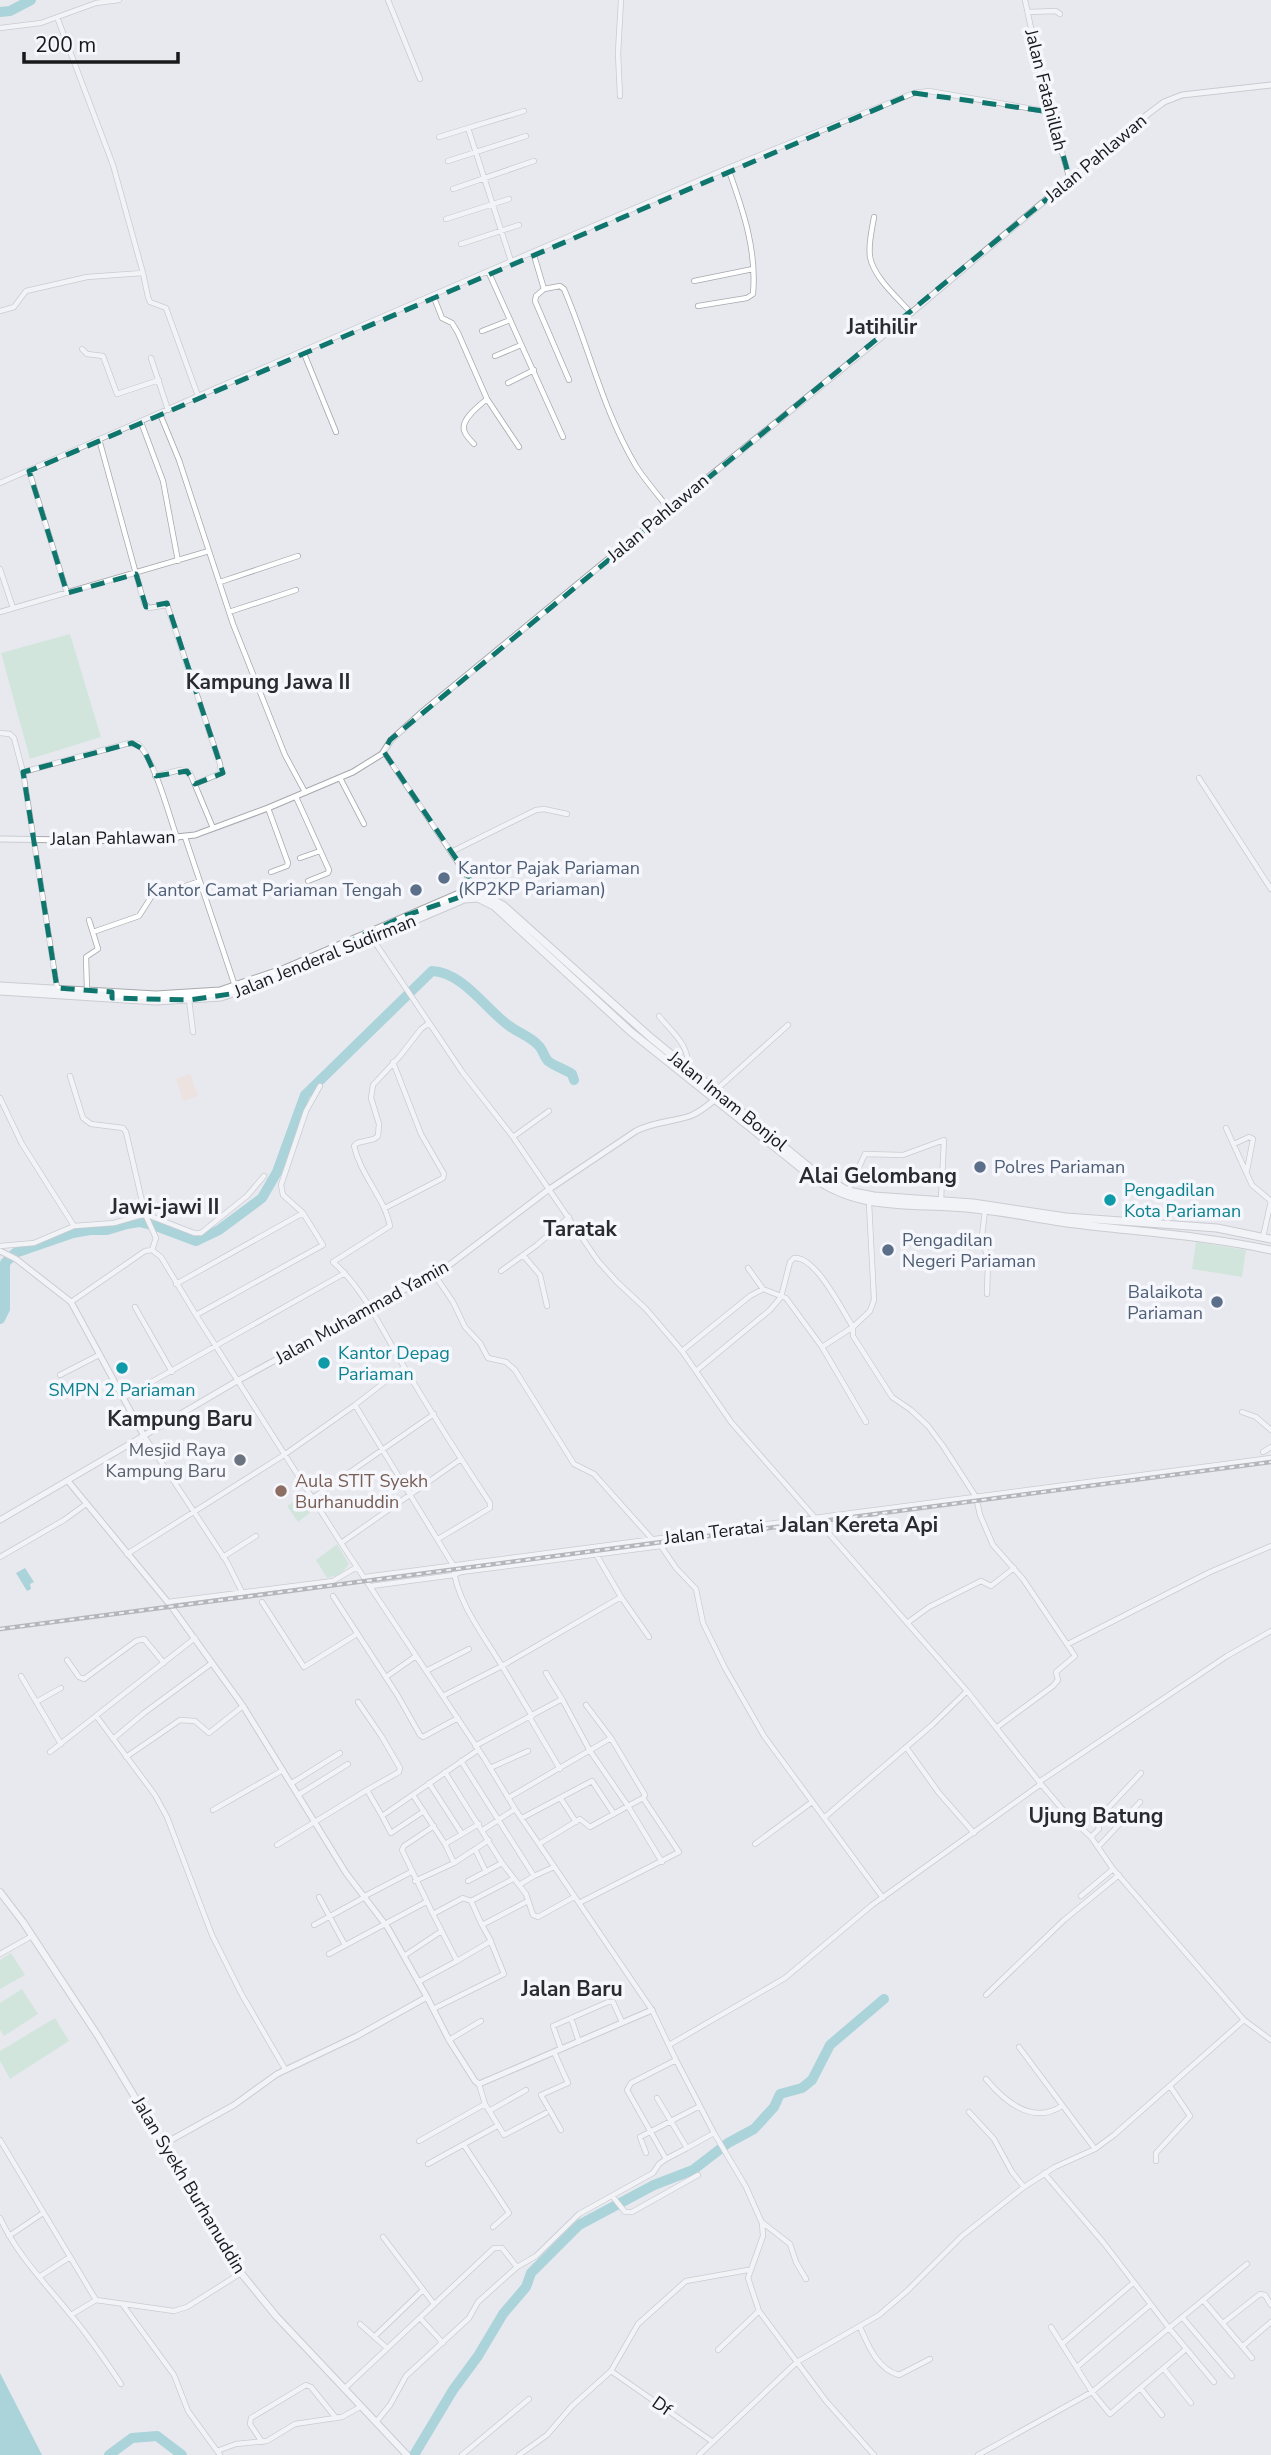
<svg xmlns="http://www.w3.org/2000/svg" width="1271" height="2455" viewBox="0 0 1271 2455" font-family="'Nunito Sans',sans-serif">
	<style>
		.industrial { fill: #f2dbcf }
		.green { fill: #b7e1c6 }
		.water { fill: #62b8c2 }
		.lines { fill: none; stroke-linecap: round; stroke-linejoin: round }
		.river { stroke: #62b8c2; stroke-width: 10 }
		.minor-casing { stroke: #a7a8ad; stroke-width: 6 }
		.tertiary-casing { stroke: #a7a8ad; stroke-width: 7 }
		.secondary-casing { stroke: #a7a8ad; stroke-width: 8 }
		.primary-casing { stroke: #a7a8ad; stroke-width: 9 }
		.minor { stroke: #fff; stroke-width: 4.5 }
		.tertiary { stroke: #fff; stroke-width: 5 }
		.secondary { stroke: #fff; stroke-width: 6 }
		.primary { stroke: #fff; stroke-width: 7 }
		.rail-casing { stroke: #78797c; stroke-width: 4.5 }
		.rail { stroke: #f6f7fc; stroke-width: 2; stroke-dasharray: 5; stroke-linecap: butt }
		.marked { fill: none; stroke: #0f766e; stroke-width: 5; stroke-dasharray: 14 9; stroke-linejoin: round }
		.service-dot { fill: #5c6f8a; stroke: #f6f7fc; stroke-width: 2.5 }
		.culture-dot { fill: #0f9aa8; stroke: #f6f7fc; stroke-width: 2.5 }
		.worship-dot { fill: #6b7280; stroke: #f6f7fc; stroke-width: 2.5 }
		.education-dot { fill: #8d6e63; stroke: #f6f7fc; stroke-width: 2.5 }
		.labels { text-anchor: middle; stroke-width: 7; stroke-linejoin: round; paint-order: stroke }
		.street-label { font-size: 18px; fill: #18191a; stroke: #f6f7fc }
		.service-label { font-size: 18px; fill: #4e5e75; stroke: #f6f7fc; text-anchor: start }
		.culture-label { font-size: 18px; fill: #0d838f; stroke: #f6f7fc; text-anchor: start }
		.worship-label { font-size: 18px; fill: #5b616d; stroke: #f6f7fc; text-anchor: end }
		.education-label { font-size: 18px; fill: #785e54; stroke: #f6f7fc; text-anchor: start }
		.quarter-label { font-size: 21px; font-weight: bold; fill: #2b2b2f; stroke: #f6f7fc }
	</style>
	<rect width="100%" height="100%" fill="#e8e9ee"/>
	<path class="industrial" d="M190,1074L198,1096L183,1101L176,1079Z"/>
	<path class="green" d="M70,634L101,737L30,759L1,653Z
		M1196,1242L1246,1250L1242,1277L1192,1269Z
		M299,1498L310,1513L298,1522L287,1506Z
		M337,1544L349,1564L341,1574L327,1578L316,1560Z
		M11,1953L25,1975L0,1989V1960Z
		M22,1989L38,2014L4,2036L0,2030V2003Z
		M55,2018L69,2041L10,2079L0,2061V2051Z"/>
	<path class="water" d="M25,1568L34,1582L30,1584L31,1589L27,1591L16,1573Z
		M0,2373L42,2455H0Z"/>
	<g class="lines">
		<path class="river" d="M0,12L10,11L31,0
			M0,1319L5,1309V1263L15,1253L73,1233L90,1230H107L127,1224L139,1222L156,1226L196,1241L219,1230L262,1198L277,1172L305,1095L432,971C462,972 485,1008 508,1025C518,1033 530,1036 539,1046C543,1050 544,1057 548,1061C554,1066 565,1069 572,1074L574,1080
			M109,2455L132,2438L157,2436L182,2455
			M414,2455L453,2390L478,2356L503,2314L526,2287L531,2273L579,2225L654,2185L693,2170L728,2143L754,2129L774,2107L780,2094L802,2088L812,2080L830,2045L884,1999"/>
		<defs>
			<path id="minor" d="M388,0L420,79
				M1025,0L1045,93L1070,180
				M1028,12L1056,11L1060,14
				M0,28L41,23L96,3L119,0
				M620,96L618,53L621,0
				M439,137L468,128
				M448,161L526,136
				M453,189L534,161
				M874,217C872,230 868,244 870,257C874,278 898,298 911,313
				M446,219L509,199
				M461,244L519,225
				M533,252L544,289L560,286L564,289C589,347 603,411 636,466C645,480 658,495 669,509
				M511,261L468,128L524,111
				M488,271L563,437
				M694,281L753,269
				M544,289L536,296L535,301L569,380
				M433,295L442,318L452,323L458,333L487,399C480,405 461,419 464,430C465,435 471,441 474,444
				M698,306L747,298L753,294C757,250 743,210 728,168
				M0,311L14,307L26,291L87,277L143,273
				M482,331L510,320
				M82,349L87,354L103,356L117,394L159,380
				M303,351L336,432
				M495,356L521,345
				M151,358L168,410
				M508,383L534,370
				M198,396L728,168L914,93L929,91L1051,112
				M487,399L519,447
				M160,414L179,460L233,624L285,755L305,792
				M141,422L163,481L178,561
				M99,439L144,603L149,608L167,605L220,764L221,773L195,784
				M29,471L67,593
				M0,483L198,396L166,308L150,302L148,297L143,273L113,165L57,17
				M0,569L13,608
				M220,582L298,556
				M0,612L209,551
				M229,612L296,590
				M0,733L10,734L14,738L23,772L57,988
				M384,752L477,891
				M23,772L129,743L138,744C154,758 169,815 177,838
				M155,776L180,770L190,773L213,828
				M340,778L364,824
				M1199,778L1271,889
				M296,797L329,870L328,873L308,881
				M268,808L288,863L287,866L271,872
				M185,837L235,986
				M451,852L536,810L544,809L567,814
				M300,858L320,851
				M93,932L139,916L155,891L177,889L200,881
				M372,938L463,1073L513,1137L598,1261L617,1282L646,1309L682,1351L731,1422L967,1691L1041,1784L1069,1817L1091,1837L1113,1869L1244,2020L1114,2135L1095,2149L1055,2167L1024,2187L962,2236L907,2291L879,2315L797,2362L699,2455
				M87,990L86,957L98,949L89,920
				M189,1000L193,1032
				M659,1016C671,1031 691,1046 687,1067
				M429,1023L421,1029L400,1056L373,1085L371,1098L379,1124L378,1136L374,1139L357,1143L354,1146C361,1176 384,1197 390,1226L333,1262C364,1289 382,1330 403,1365C431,1412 460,1458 490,1503V1508L438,1539
				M70,1076L83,1118L91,1124L123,1128L126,1132L145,1214L156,1238L152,1250
				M716,1090L788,1025
				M0,1098L22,1144L74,1226
				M1226,1128L1252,1185L1271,1201
				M513,1137L549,1111
				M1234,1144L1249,1137L1253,1139L1247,1170
				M848,1191L865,1154L903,1155L944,1140L941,1200
				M869,1203L874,1300L870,1311L853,1327V1336L892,1397L911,1410L928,1426L943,1446L976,1497L980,1515L993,1545L1023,1579L1075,1656L1056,1672L1058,1680L1053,1686L996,1728
				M385,1208L443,1178L444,1174L421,1134L393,1062
				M985,1210L982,1236L988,1261L987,1294
				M303,1213L283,1195L281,1185L306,1111L320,1086
				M1263,1237L1271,1201
				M0,1246L34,1243L74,1226L114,1223L145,1214L194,1233H201L247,1196L264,1176
				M523,1255L540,1275L547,1306
				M748,1268L763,1289
				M501,1271L537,1245L569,1217
				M434,1274L453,1302L465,1327L480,1343L488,1358L506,1362L515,1370L574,1464L594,1474L652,1539
				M176,1284L303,1213L323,1245L196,1315
				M71,1302L145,1251L152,1250L161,1257L196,1315L341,1543L484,1758L515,1809L652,2010L676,2060L714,2133L746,2187L762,2223L763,2236L748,2278L759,2311L826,2401L874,2455
				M135,1307L172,1372
				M682,1351L750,1296L763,1289L786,1298L822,1347L866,1422
				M696,1371L770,1310L781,1297L790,1262L794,1258C815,1255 842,1310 853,1327L822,1347
				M60,1375L99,1355
				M123,1398L345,1273
				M355,1405L453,1565C456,1601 484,1636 502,1666L443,1696
				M1242,1412L1256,1417L1271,1430
				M144,1436L227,1562L243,1594
				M1263,1452L1271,1447
				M314,1497L434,1414
				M341,1543L461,1459
				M127,1554L284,1455L355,1405L404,1367
				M596,1554L621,1597L649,1637
				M0,1557L64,1520L86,1504
				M223,1557L256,1536
				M365,1577L1271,1458
				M371,1586L454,1575L461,1572L661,1546L676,1568L696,1589L703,1623L725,1668L764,1736L883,1898
				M333,1596L398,1696L420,1735L423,1737L458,1718
				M168,1602L333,1581L357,1567
				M262,1602L304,1667L357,1634
				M907,1623L929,1607L981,1581L991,1586L1014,1568
				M1068,1644L1210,1572L1271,1546
				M67,1660L79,1677L84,1679L136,1641L144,1639L164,1663
				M426,1671L469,1649
				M546,1673L562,1699
				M21,1676L61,1744
				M386,1677L416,1656
				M36,1702L61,1688
				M358,1702L382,1737L400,1768L399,1772L367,1790
				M532,1716L502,1666L621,1597
				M97,1717L155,1795L167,1817L212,1935L242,1995L285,2069
				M530,1718L560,1769
				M113,1739L144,1713L212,1663
				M475,1746L562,1699L590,1751L628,1806L643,1798
				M906,1747L939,1793L974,1833
				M50,1752L195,1638
				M126,1757L180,1720L195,1721L209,1733L243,1706
				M461,1761L534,1876L554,1867
				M490,1768L528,1751
				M445,1772L502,1863L526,1894L533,1915L538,1917L574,1897
				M1039,1782L1227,1656L1271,1631
				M292,1783L340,1753
				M429,1783L462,1834L479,1824
				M298,1795L348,1764
				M413,1795L445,1844L462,1834
				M508,1798L611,1738
				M561,1799L576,1822
				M213,1810L283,1770
				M382,1816L391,1833L424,1811
				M825,1817L932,1725L967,1691
				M522,1818L592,1781L614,1814
				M483,1830L515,1809
				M1091,1837L1099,1829L1097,1820L1141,1773
				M445,1844L454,1863L489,1840
				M539,1844L580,1819L590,1827L628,1806L662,1862
				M755,1844L812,1802
				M277,1845L367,1790L382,1816L478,1750
				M1099,1846L1140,1802
				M475,1849L486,1872
				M513,1879L471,1901L463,1898L433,1914L457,1961L491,1941L482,1925L528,1901
				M415,1881L454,1863
				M468,1881L502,1863
				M519,1885L534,1876
				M365,1896L411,1872
				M1081,1896L1113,1869
				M319,1897L345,1945
				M471,1901L482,1925
				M579,1903L679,1852L643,1798L645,1795L611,1738L586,1705
				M433,1914L402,1850L404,1846L434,1826
				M314,1925L365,1897
				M0,1954L32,1936
				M329,1954L426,1902
				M404,1956L440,1932
				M418,1982L457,1961
				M986,1995L1064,1920L1119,1875
				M433,2009L504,1974L491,1942
				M571,2018L579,2042
				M1244,2020L1271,2040
				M449,2040L481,2021
				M669,2045L785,1978L872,1905L1041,1784
				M1019,2047L1095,2149
				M561,2049L553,2026L608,2002H613L622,2022
				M554,2052L568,2083L541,2095L561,2130
				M986,2079C1005,2102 1032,2125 1062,2106
				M479,2084L485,2104L504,2135L546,2113
				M657,2098L687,2148L666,2159L627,2090L631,2083L676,2060
				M489,2111L526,2090
				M969,2112L994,2139L1012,2172L1024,2187
				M0,2140L96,2300L174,2311L187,2307L241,2273
				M419,2141L485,2104
				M464,2145L509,2213L493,2227
				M687,2148L714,2133
				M646,2153L640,2137L700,2106
				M1156,2161V2153L1190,2116L1170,2086
				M428,2164L497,2126
				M613,2197L625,2212H632L698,2175
				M0,2218C17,2255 45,2283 70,2314C89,2336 105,2360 121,2384
				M763,2223L790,2244L796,2262L806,2279
				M9,2236L43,2213
				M383,2237L434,2304
				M39,2277L70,2257
				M1203,2300L1252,2358
				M123,2305L174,2375L188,2411L220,2455
				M71,2315L96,2300
				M1182,2317L1232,2376
				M420,2318L443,2343
				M1223,2323L1260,2294L1265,2295L1271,2305
				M360,2324L387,2348
				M860,2327C868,2345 877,2369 899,2375L930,2359
				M1051,2327L1092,2392L1110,2414L1186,2349
				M374,2337L423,2290
				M1062,2344L1133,2283
				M1243,2346L1271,2322
				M718,2350L759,2311
				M1077,2367L1150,2305
				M1164,2369L1191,2403
				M611,2371L713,2442
				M1214,2382L1169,2328L1247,2264
				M344,2389L494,2248H502L517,2267
				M1141,2389L1162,2415
				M376,2422L390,2405L406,2376L469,2318L478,2302L517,2267L536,2256L579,2214L653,2173L659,2164L666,2159
				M262,2442L250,2424L251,2418L306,2385L311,2387L336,2418
				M217,2451L236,2444L267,2441L295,2424L342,2417L360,2407
				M462,2455L529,2399
				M519,2455L547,2435L572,2406L611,2371L638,2324L686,2281L748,2270
				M978,2455L1092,2392L1169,2328L1103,2242L1044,2173"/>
			<path id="tertiary" d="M0,839L138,841L195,835L268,808L353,772L382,754L391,740L421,713L669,509L911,313L1148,114L1164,102L1182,95L1271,85
				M0,1251L16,1259L71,1302L144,1436
				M68,1481L171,1606L243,1706L346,1873L388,1928L427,1997L357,2036L277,2074L234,2105L162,2145
				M0,1520L237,1381L448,1266L548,1190L636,1131C653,1122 672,1122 690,1116C701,1112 709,1104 718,1097
				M427,1997L449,2040L475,2081L479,2084L652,2010"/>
			<path id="secondary" d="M0,1892L23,1922L98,2036L241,2273L276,2316L407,2455"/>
			<path id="primary" d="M0,986L156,995L220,991L285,969L464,892L478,891L504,906L650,1037L816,1173L848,1191L874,1196L973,1203L1066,1217L1217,1228L1271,1239
				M0,991L156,1001L221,997L288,974L464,899L478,898L494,906L631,1032L811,1176C862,1214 916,1202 975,1209C1009,1212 1042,1220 1075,1224C1141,1232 1206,1236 1271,1250"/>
		</defs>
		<use href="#minor" class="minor-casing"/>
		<use href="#tertiary" class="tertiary-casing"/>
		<use href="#secondary" class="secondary-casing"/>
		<use href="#primary" class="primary-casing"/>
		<use href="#minor" class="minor"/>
		<use href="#tertiary" class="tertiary"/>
		<use href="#secondary" class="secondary"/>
		<use href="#primary" class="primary"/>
		<defs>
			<path id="rail" d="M0,1629L1271,1462"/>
		</defs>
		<use href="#rail" class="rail-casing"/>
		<use href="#rail" class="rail"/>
	</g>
	<path d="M0 0H1271V2455H0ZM914,93L1051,112L1070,180L390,740L384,752L478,891L407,915L237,993L189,1000L112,998V992L57,988L23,772L132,743L144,750L156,776L187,771L195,784L223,773L167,603L146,607L136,574L67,593L29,471Z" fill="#e8e9ee" fill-opacity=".55" fill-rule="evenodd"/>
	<path class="marked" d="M914,93L1051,112L1070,180L390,740L384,752L478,891L407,915L237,993L189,1000L112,998V992L57,988L23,772L132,743L144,750L156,776L187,771L195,784L223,773L167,603L146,607L136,574L67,593L29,471Z"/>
	<g class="service-dot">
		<circle cx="444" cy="878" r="7"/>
		<circle cx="416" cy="890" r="7"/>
		<circle cx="980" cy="1167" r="7"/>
		<circle cx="888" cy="1250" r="7"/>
		<circle cx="1217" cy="1302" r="7"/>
	</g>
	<g class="culture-dot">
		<circle cx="1110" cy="1200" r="7"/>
		<circle cx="324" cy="1363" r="7"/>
		<circle cx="122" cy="1368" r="7"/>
	</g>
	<circle class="worship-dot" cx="240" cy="1460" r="7"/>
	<circle class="education-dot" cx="281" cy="1491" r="7"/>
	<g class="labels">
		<g class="street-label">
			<text transform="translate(1046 90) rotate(76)" y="6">Jalan Fatahillah</text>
			<text transform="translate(1096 158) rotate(-40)" y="6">Jalan Pahlawan</text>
			<text transform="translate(658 518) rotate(-40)" y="6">Jalan Pahlawan</text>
			<text transform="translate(113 838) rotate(-1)" y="6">Jalan Pahlawan</text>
			<text transform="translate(325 956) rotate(-22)" y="6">Jalan Jenderal Sudirman</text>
			<text transform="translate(728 1101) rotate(39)" y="6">Jalan Imam Bonjol</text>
			<text transform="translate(362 1312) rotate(-29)" y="6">Jalan Muhammad Yamin</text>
			<text transform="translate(714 1532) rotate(-7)" y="6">Jalan Teratai</text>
			<text transform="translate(189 2185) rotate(59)" y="6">Jalan Syekh Burhanuddin</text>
			<text transform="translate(662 2406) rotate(35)" y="6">Df</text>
		</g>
		<g class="service-label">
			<text x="458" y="874">Kantor Pajak Pariaman<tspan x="458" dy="21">(KP2KP Pariaman)</tspan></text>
			<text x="402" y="896" text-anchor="end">Kantor Camat Pariaman Tengah</text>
			<text x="994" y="1173">Polres Pariaman</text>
			<text x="902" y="1246">Pengadilan<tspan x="902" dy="21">Negeri Pariaman</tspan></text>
			<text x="1203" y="1298" text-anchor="end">Balaikota<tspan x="1203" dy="21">Pariaman</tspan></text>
		</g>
		<g class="culture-label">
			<text x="1124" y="1196">Pengadilan<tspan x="1124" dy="21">Kota Pariaman</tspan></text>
			<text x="338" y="1359">Kantor Depag<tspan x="338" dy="21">Pariaman</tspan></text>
			<text x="122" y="1396" text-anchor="middle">SMPN 2 Pariaman</text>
		</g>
		<g class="worship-label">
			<text x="226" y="1456">Mesjid Raya<tspan x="226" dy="21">Kampung Baru</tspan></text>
		</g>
		<g class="education-label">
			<text x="295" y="1487">Aula STIT Syekh<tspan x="295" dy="21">Burhanuddin</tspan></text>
		</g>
		<g class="quarter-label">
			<text x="882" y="334">Jatihilir</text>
			<text x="268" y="689">Kampung Jawa II</text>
			<text x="878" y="1183">Alai Gelombang</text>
			<text x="165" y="1214">Jawi-jawi II</text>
			<text x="580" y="1236">Taratak</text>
			<text x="180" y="1426">Kampung Baru</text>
			<text x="859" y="1532">Jalan Kereta Api</text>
			<text x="1096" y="1823">Ujung Batung</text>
			<text x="572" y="1996">Jalan Baru</text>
		</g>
	</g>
	<path d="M24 52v10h154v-10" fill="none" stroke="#18191a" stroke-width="3.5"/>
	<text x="35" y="52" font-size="21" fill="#18191a" stroke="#f6f7fc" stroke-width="5" paint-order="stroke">200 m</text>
</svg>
